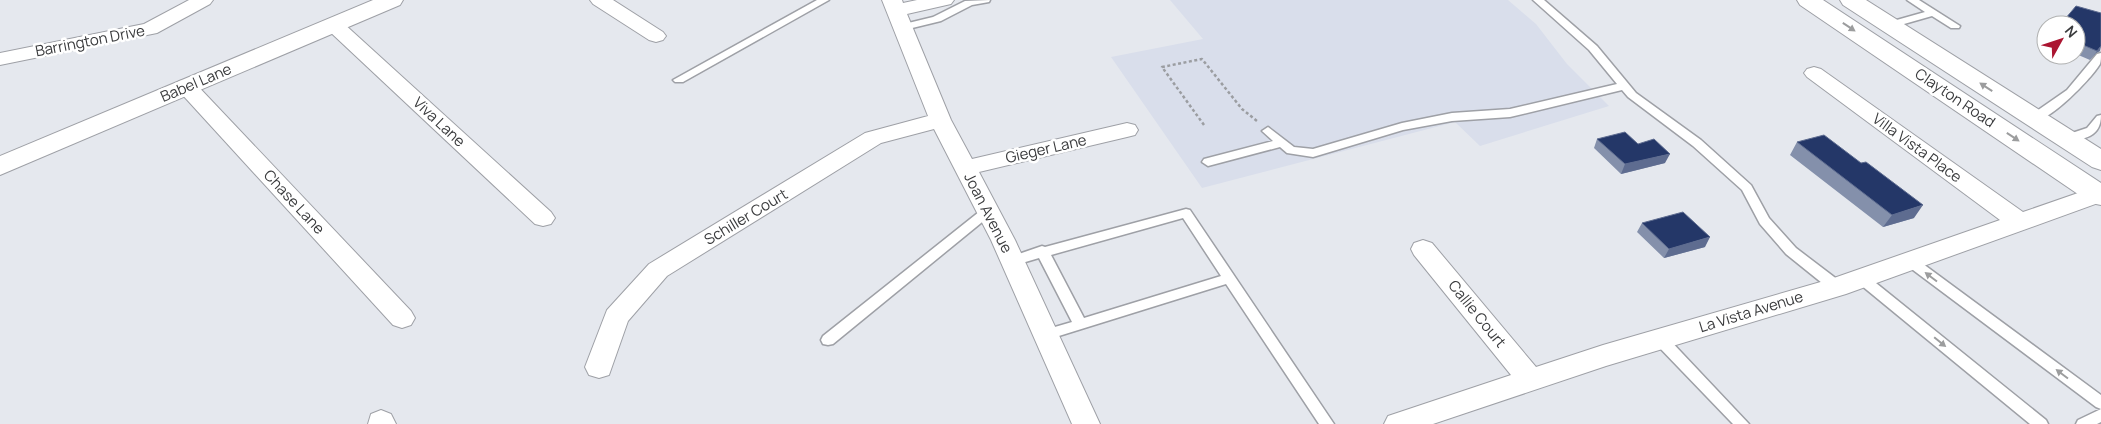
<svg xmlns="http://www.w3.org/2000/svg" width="2101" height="424" viewBox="0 0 2101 424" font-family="Manrope,sans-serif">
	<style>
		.built { fill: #d9deeb }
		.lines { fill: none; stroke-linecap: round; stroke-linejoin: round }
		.lane-casing { stroke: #9ea0a6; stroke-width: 3 }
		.street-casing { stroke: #9ea0a6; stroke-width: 2 }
		.secondary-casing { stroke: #9ea0a6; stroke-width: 2 }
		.primary-casing { stroke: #9ea0a6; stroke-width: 2 }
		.path { stroke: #9b9da1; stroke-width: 2.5; stroke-dasharray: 3 2.5; stroke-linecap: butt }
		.lane { fill: #fff; fill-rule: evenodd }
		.street { fill: #fff; fill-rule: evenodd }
		.secondary { fill: #fff; fill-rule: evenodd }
		.primary { fill: #fff; fill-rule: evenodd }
		.wall { fill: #8490ab }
		.shaded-wall { fill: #5e6c90 }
		.building { fill: #243768; stroke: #5e6c90 }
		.oneway { fill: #9c9d9e }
		.labels { text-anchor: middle; stroke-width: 5; stroke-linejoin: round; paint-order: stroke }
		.street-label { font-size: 15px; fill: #3a3b3d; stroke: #fff }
	</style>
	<rect width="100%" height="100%" fill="#e5e8ee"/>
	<path class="built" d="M1170,0H1508L1536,24L1567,64L1609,106L1480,146L1455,122L1202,188L1111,57L1203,39Z"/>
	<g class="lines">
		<defs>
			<path id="lane" d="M817,0H829L683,82H675L673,80Z
				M990,0L989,2L972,5L941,21L904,30L899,27L900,25L933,17L965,1Z
				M1533,0H1544L1597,46L1636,93L1701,140L1751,185L1769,218L1796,248L1842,283L1844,287L1842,291H1832L1786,254L1760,224L1742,190L1693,146L1628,97L1622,90L1510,117L1452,121L1403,130L1313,157L1287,153L1280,147L1208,166L1202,162L1204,159L1273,141L1262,131L1268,127L1294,147L1313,149L1402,123L1452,113L1510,109L1617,84L1589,50Z
				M1907,0H1919L1960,26L1959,28H1951L1932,16L1890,28L1886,27V23L1925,12Z
				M2101,53C2101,57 2101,61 2100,64C2092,78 2047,125 2031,121L2029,118L2031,115L2067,90L2097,54Z
				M2101,115C2101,137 2085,138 2067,143L2063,142L2061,139L2063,136L2087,128L2097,116Z
				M988,207L992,208L994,211L992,214L833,344L828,345L823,344L821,340L823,336L984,208Z
				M1186,209L1190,210L1334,424H1319L1226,284L1046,340L1041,339L1039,335L1041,331L1072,322L1039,258L1012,266L1007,264L1005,261L1007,258L1042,246L1045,247ZM1183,218L1221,276L1084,318L1051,255Z
				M1910,256L1915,258L2101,395V422L2097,424H2076L2078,420L2101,409L2096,407L1905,264L1903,261L1905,258Z
				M1861,273L1866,275L2046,420L2048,424H2030L1856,281L1854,278L1856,275Z
				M1660,334L1665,335L1749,424H1733L1655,343L1653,339L1655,335Z"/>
			<path id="street" d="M189,0H213L210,4L157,33L0,65V53L144,24Z
				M590,0H613L663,32L666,36L663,40L656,42L649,40L593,4Z
				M882,0H902L903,3L917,0H954L951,4L907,14L951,120L972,159L1127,123L1135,125L1138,130L1135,135L1127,137L979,172L1015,240L1100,424H1072L991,240L934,129L881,143L667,276L628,321L609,375L599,378L589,375L585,367L607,310L649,264L865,133L928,116Z
				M335,20L342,22L551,212L555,218L551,224L543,226L535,224L328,30L325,26L328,22Z
				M1814,67L1821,69L2023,212L2101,185V202L1846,294L1606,366L1433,424H1384L1388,416L1511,375L1414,255L1411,249L1414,243L1423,240L1432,243L1536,367L1603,345L1831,279L2000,220L1807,77L1804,73L1807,69Z
				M186,80L193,81L411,311L415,318L411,325L402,328L393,325L179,91L175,86L179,81Z
				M381,410L391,414L396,424H368L371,414Z"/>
			<path id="secondary" d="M373,0H403L400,5L0,175V156Z"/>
			<path id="primary" d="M1797,0H1823L2101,183V205L2091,203L1800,5Z
				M1840,0H1866L2101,149V170L2092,167L1843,5Z"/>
		</defs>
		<use href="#lane" class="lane-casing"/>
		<use href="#street" class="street-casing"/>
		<use href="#secondary" class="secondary-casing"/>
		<use href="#primary" class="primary-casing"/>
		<path class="path" d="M1204,125L1162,67L1202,59L1242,109L1257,121"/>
		<use href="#lane" class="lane"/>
		<use href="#street" class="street"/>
		<use href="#secondary" class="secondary"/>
		<use href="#primary" class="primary"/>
	</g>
	<path class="wall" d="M2076,25L2100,51L2096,53L2090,60L2076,54Z
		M1597,139L1638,144L1665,163L1621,174L1594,148Z
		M1797,142L1914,218L1883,227L1790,155Z
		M1642,223L1705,247L1664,258L1637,232Z"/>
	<path class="shaded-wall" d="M2101,46L2100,51L2096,53L2090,60Z
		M1670,154L1665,163L1621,174L1625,164Z
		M1923,205L1914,218L1883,227L1892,215Z
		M1710,237L1705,247L1664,258L1669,249Z"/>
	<path class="building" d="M2076,6L2101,13V46L2097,51L2076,42L2077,39H2076V25H2060Z
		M1625,132L1638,144L1654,139L1670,154L1625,164L1597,139Z
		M1824,135L1861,163L1866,162L1923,205L1892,215L1797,142Z
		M1683,212L1710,237L1669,249L1642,223Z"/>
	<defs><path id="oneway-solid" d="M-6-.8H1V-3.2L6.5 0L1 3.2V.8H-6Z" transform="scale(1.25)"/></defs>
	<g class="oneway">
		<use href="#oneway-solid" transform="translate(1849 27) rotate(34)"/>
		<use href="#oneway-solid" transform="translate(1986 87) rotate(-147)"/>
		<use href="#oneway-solid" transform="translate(2013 137) rotate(34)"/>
		<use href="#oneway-solid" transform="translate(1931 277) rotate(-143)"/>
		<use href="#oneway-solid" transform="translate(1940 342) rotate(39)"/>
		<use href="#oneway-solid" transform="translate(2062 374) rotate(-143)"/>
	</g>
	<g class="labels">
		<g class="street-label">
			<text transform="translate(90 41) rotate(-11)" y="5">Barrington Drive</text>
			<text transform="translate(196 83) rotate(-23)" y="5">Babel Lane</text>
			<text transform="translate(1955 98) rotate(34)" y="5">Clayton Road</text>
			<text transform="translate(439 122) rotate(43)" y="5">Viva Lane</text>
			<text transform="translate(1917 148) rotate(36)" y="5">Villa Vista Place</text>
			<text transform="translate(1046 149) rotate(-13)" y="5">Gieger Lane</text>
			<text transform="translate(294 202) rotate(47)" y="5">Chase Lane</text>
			<text transform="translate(988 213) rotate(63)" y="5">Joan Avenue</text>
			<text transform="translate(746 217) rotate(-31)" y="5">Schiller Court</text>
			<text transform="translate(1751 312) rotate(-17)" y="5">La Vista Avenue</text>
			<text transform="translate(1477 314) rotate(51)" y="5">Callie Court</text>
		</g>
	</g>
	<g transform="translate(2061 40) rotate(50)"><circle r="24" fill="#ffffff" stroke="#b0b1b1"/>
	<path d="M0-4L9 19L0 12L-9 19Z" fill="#ab1531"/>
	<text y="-8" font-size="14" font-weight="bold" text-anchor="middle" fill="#3a3b3d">N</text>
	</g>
</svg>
